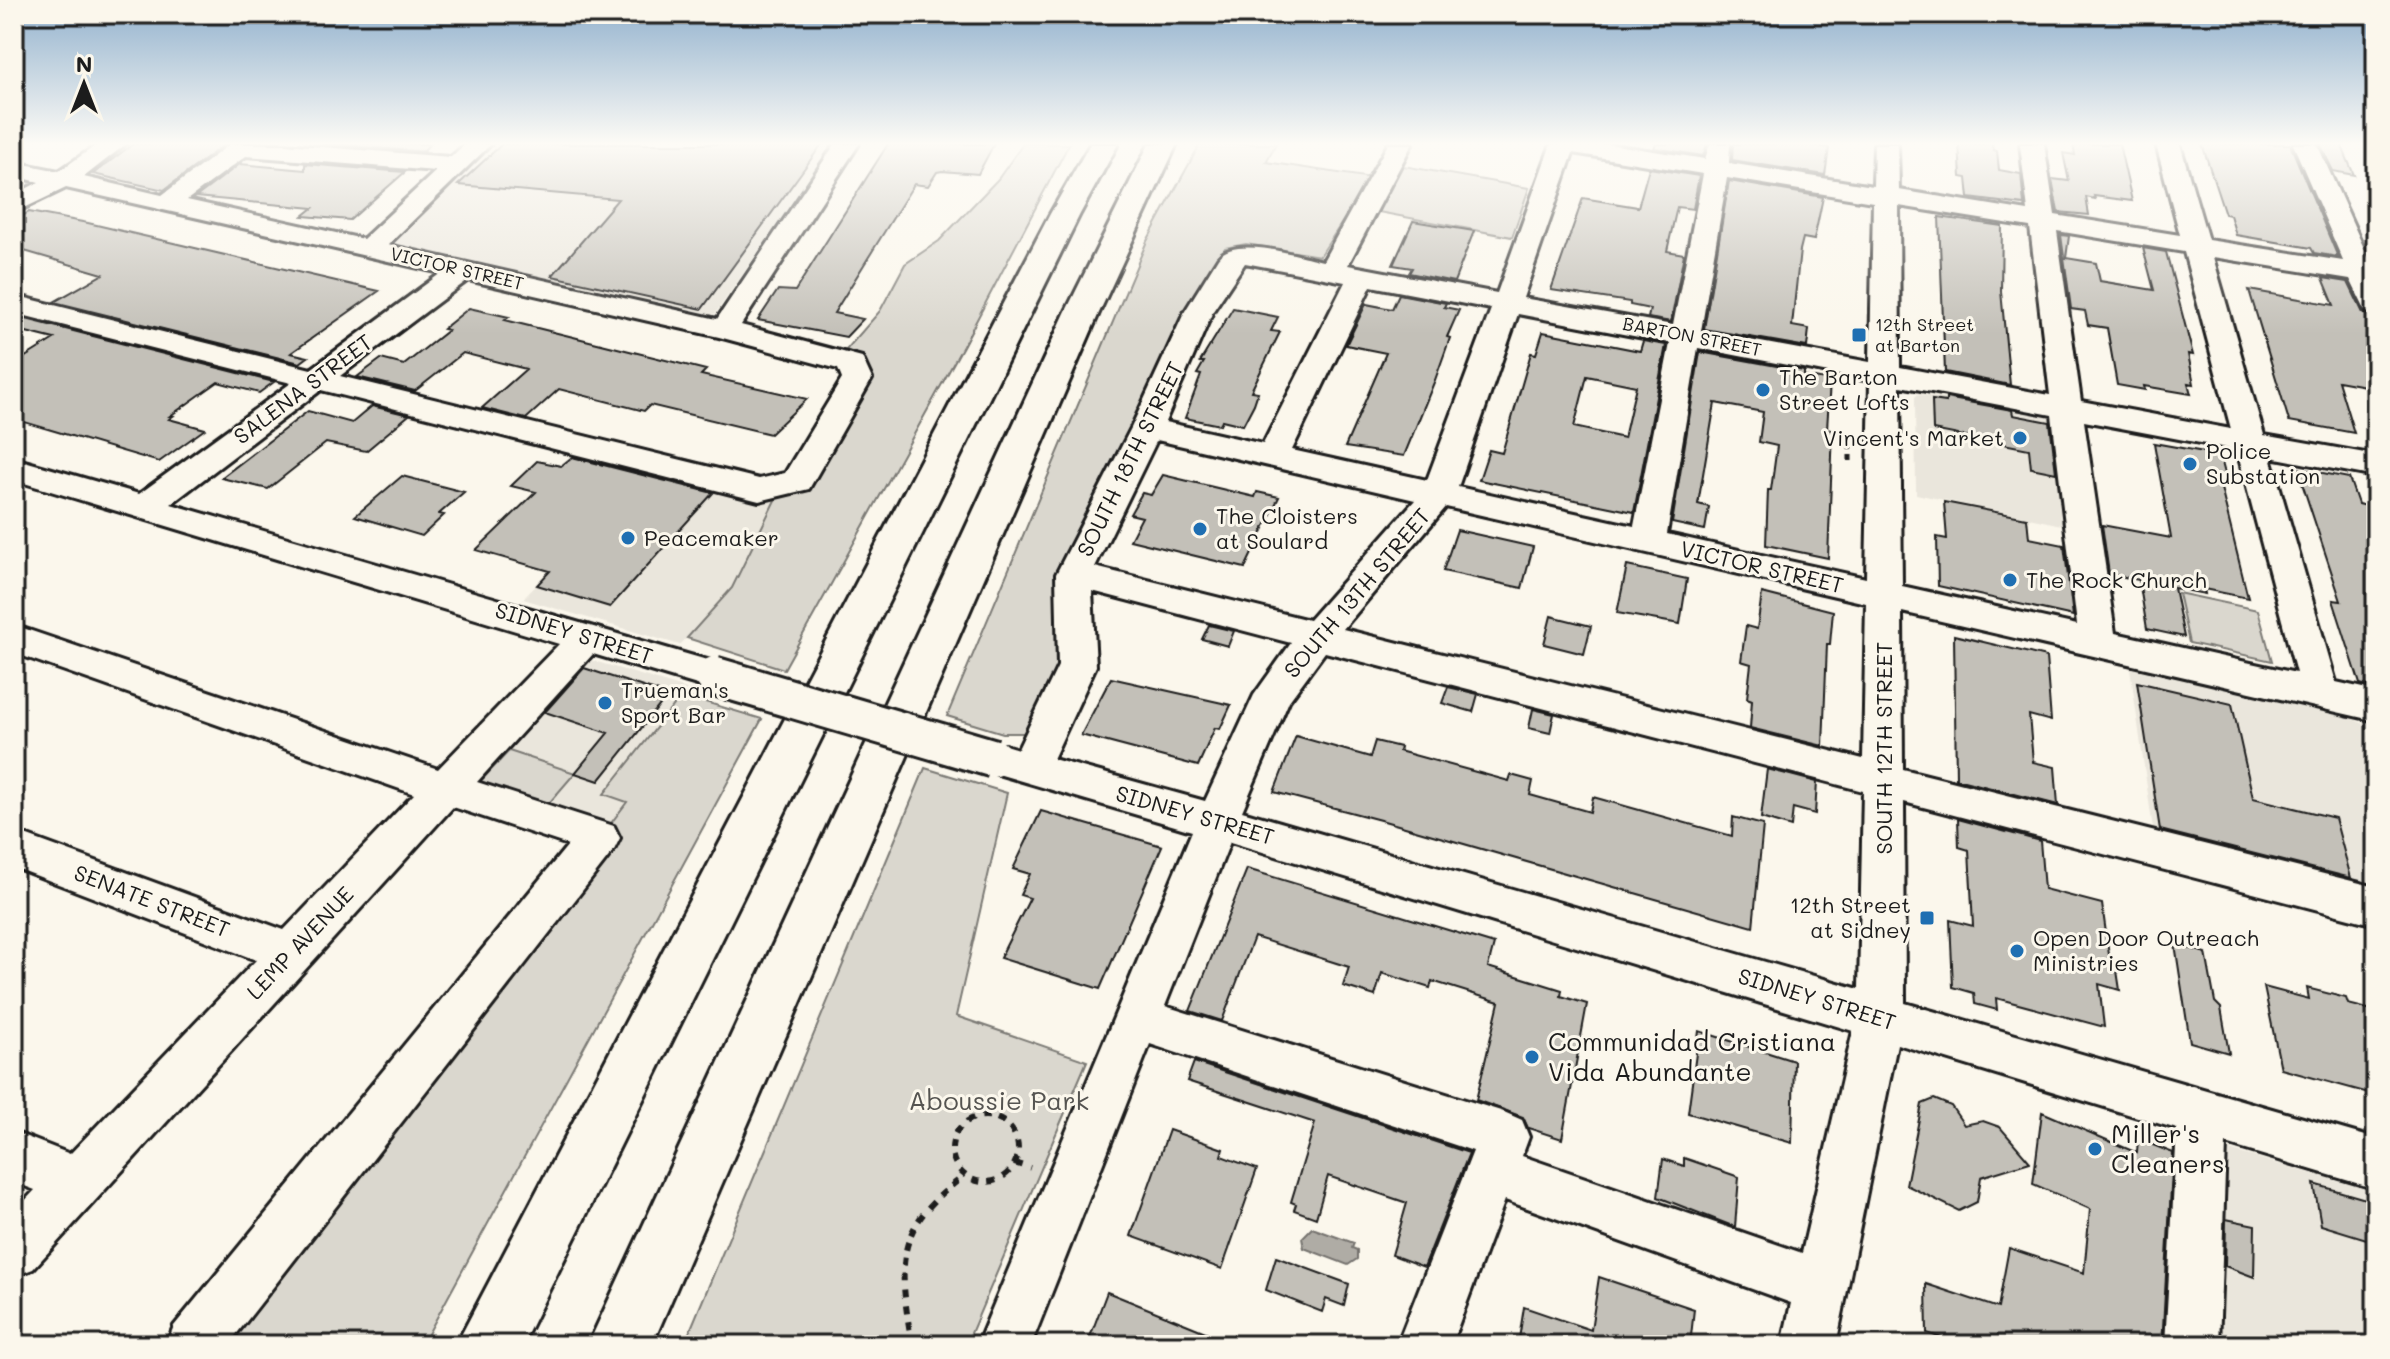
<svg xmlns="http://www.w3.org/2000/svg" width="2390" height="1359" viewBox="0 0 2390 1359" font-family="Mali,sans-serif">
	<style>
		.built { fill: #eae6dc }
		.green { fill: #dad7ce; stroke: #7b7a75; stroke-width: 2 }
		.water { fill: #afaca5; stroke: #74726e; stroke-width: 2 }
		.building { fill: #c3c0b8; stroke: #1c1c1c; stroke-width: 2; fill-rule: evenodd }
		.lines { fill: none; stroke-linecap: round; stroke-linejoin: round }
		.minor-casing { stroke: #1c1c1c; stroke-width: 6 }
		.highway-casing { stroke: #1c1c1c; stroke-width: 6 }
		.path-far2 { stroke: #1c1c1c; stroke-width: 4; stroke-dasharray: 4 4; stroke-linecap: butt }
		.path-far1 { stroke: #1c1c1c; stroke-width: 5; stroke-dasharray: 6 6; stroke-linecap: butt }
		.path { stroke: #1c1c1c; stroke-width: 6; stroke-dasharray: 8 8; stroke-linecap: butt }
		.minor { fill: #fbf7ec; fill-rule: evenodd }
		.highway { fill: #fbf7ec; fill-rule: evenodd }
		.minor-bridge-casing { stroke: #1c1c1c; stroke-width: 43; stroke-linecap: butt }
		.minor-bridge { stroke: #fbf7ec; stroke-width: 37 }
		.poi-dot { fill: #1f6fb2; stroke: #fbf7ec; stroke-width: 3 }
		.labels { text-anchor: middle; stroke-width: 6; stroke-linejoin: round; paint-order: stroke }
		.far-street-label { font-size: 18px; fill: #1c1c1c; stroke: #fbf7ec }
		.far-poi-label { font-size: 18px; fill: #1c1c1c; stroke: #fbf7ec; text-anchor: start }
		.poi-label { font-size: 22px; fill: #1c1c1c; stroke: #fbf7ec; text-anchor: start }
		.street-label { font-size: 22px; fill: #1c1c1c; stroke: #fbf7ec }
		.near-poi-label { font-size: 26px; fill: #1c1c1c; stroke: #fbf7ec; text-anchor: start }
		.near-park-label { font-size: 26px; fill: #555451; stroke: #fbf7ec }
	</style>
	<rect width="100%" height="100%" fill="#fbf7ec"/>
	<filter id="ink" filterUnits="userSpaceOnUse"><feTurbulence type="fractalNoise" baseFrequency=".0125" numOctaves="2"/><feDisplacementMap in="SourceGraphic" scale="16" xChannelSelector="R" yChannelSelector="G"/><feConvolveMatrix kernelMatrix="1 2 1 2 8 2 1 2 1" color-interpolation-filters="sRGB"/></filter>
	<g filter="url(#ink)">
		<path class="built" d="M489,144H833L715,314L700,317L385,245Z
			M1918,394L2064,420L2080,529L1916,494L1915,397Z
			M646,473L749,499L777,496L732,588L680,645L523,599Z
			M584,661H594L687,689L604,794L628,802L604,832L467,785Z
			M2130,668L2351,718L2366,725L2376,752V899L2155,843Z
			M2188,1138L2376,1192V1345H2181Z"/>
		<path class="green" d="M1023,144H1069L963,346L784,669L687,638L732,588L777,496L869,378C867,361 860,356 846,350L880,311L905,264L939,241L998,179Z
			M1200,144H1276L1266,162L1371,178L1381,162L1529,188L1512,237L1352,207L1320,256L1246,244L1225,248L1188,308L1062,658L1029,733H1003L947,716L1147,241Z
			M2178,593L2258,610L2272,661L2189,643Z
			M682,695L762,719L422,1345H216L627,802L604,794Z
			M509,751L575,773L544,809L476,786Z
			M925,768L1007,793L956,1016L1087,1061L966,1345H684Z"/>
		<path class="water" d="M1312,1228L1354,1243L1352,1248L1357,1250V1259L1348,1265L1304,1248L1302,1238Z"/>
		<path class="building" d="M133,144H225L164,190L93,174Z
			M323,144H430L423,151L427,152Z
			M502,144H822L702,309L552,276L618,199L458,185Z
			M888,144H994L978,174L942,171L937,172L928,186L914,184L834,313L863,319L846,337L758,320L778,290L795,291Z
			M1656,144H1707L1703,156L1654,148Z
			M1733,144H1806L1829,148L1825,175L1732,160Z
			M1959,144H1992L1993,150L1997,151L1999,170L2021,174L2024,205L1969,198L1967,178L1961,177Z
			M2073,144H2119L2132,201L2094,196L2095,199L2086,197L2089,215L2058,212L2052,179L2069,181L2063,153L2075,155Z
			M2202,144H2290L2338,257L2314,253L2311,248L2236,235L2230,215L2225,214Z
			M2320,144H2341L2354,175L2333,171Z
			M240,164L305,170V164L405,172L350,220L303,216L313,208L196,197Z
			M1649,168L1699,176L1693,209L1677,207L1667,251L1684,254L1671,322L1648,318L1650,309L1630,305V302L1551,290L1583,198L1638,207Z
			M1729,181L1823,197L1814,240L1803,238L1800,250L1792,326L1809,329L1807,347L1704,329Z
			M29,212L88,223L379,291L291,353L308,357L300,363L54,302L103,274L14,248V220Z
			M1939,217L2002,226L2001,291L2010,385L1945,372Z
			M1413,221L1474,231L1454,282L1409,273L1412,268L1393,265Z
			M2061,235L2069,236L2066,258L2096,263L2100,281L2154,290L2143,248L2166,252L2193,355L2188,354L2194,384L2188,383L2191,394L2144,386L2145,390L2117,385L2107,328L2088,325L2085,311L2071,309Z
			M2323,278L2348,282L2363,313L2372,317L2376,327V388L2338,381L2354,433L2289,421L2249,290L2334,305Z
			M1399,294L1446,303L1444,307L1459,310L1447,337L1450,338L1435,380L1404,456L1345,447L1386,353L1346,345L1366,304L1392,309Z
			M469,308L509,317L505,320L706,370L701,375L807,399L770,434L650,405L644,411L559,389L526,419L482,408L526,369L463,353L415,391L357,377L381,359L404,365L448,330L443,329Z
			M1233,308L1278,317L1271,331L1280,332L1251,391L1258,392L1254,404L1243,425L1222,420L1220,425L1185,418L1201,375L1197,374L1204,362H1200Z
			M26,319L274,382L259,393L218,382L170,416H173L169,419L205,429L159,462L14,419V364L54,339L14,329Z
			M1543,332L1640,351L1643,341L1666,345L1634,512L1479,480L1489,450L1502,453L1531,353L1536,354ZM1587,376L1636,386L1624,438L1574,427Z
			M1700,352L1804,371V376L1830,381L1827,429L1833,430L1828,558L1766,545L1768,490H1771L1777,446L1759,442L1763,412L1715,403L1698,504L1709,507L1705,530L1672,523Z
			M1946,398L2012,410L2013,415L2050,422L2056,473L2031,468L2029,449L1933,430L1932,400L1946,402Z
			M372,406L409,415L366,451L326,443L268,489L221,478L308,411L352,423Z
			M2154,443L2215,454L2221,459L2227,481L2219,480L2248,598L2204,589L2205,594L2174,588L2184,637L2147,629L2139,580L2109,574L2102,525L2171,538Z
			M572,457L713,493L610,607L537,585L550,571L476,550L536,492L511,486L537,461L561,466Z
			M2297,468L2349,478L2358,504L2376,508V688L2360,684L2333,600L2341,601Z
			M1163,475L1255,497L1257,492L1279,497L1245,568L1130,540L1142,517L1130,514L1142,493L1151,495Z
			M402,476L464,492L439,514L444,515L422,536L355,516Z
			M1944,502L2027,518L2029,538L2064,545L2073,616L1938,586L1937,537L1947,539Z
			M1457,530L1533,547L1522,588L1443,571Z
			M1627,566L1687,579L1680,624L1617,613Z
			M1762,593L1833,611L1830,644H1827L1823,746L1750,728L1752,700L1747,698L1751,664L1741,661L1746,626L1757,629Z
			M1551,616L1591,626L1584,654L1544,644Z
			M1209,625L1234,631L1228,646L1202,639Z
			M1954,635L2046,657L2051,721L2029,715L2033,762L2055,767L2058,805L1956,779Z
			M584,668L668,695L599,781L575,773L608,733L545,712Z
			M1111,678L1231,705L1220,729L1215,728L1198,766L1081,735Z
			M2137,682L2232,704L2253,798L2335,818L2351,878L2160,830Z
			M1448,687L1478,694L1473,712L1442,703Z
			M1533,709L1554,714L1550,733L1529,728Z
			M1296,736L1370,757L1375,741L1400,747L1399,751L1509,781L1511,775L1533,781L1530,795L1590,812L1593,797L1732,836L1733,817L1763,825L1753,927L1384,821L1274,792Z
			M1767,769L1817,782L1815,814L1793,808L1791,827L1761,818Z
			M1041,811L1162,846L1100,989L1000,958L1030,898L1020,895L1030,874L1013,869Z
			M1958,819L2040,841L2044,889L2102,904L2110,962L2116,964L2120,990L2099,984L2104,1027L1996,998L1997,1010L1975,1004L1974,993L1953,987L1950,920L1973,926L1969,850L1959,847Z
			M1247,869L1494,944L1488,967L1562,990L1561,996L1587,1004L1562,1139L1528,1128L1523,1117L1476,1100L1499,1002L1432,981L1430,988L1382,973L1375,996L1343,986L1349,967L1254,937L1222,1021L1190,1011Z
			M2175,944L2206,953L2215,1002L2221,1008L2229,1053L2190,1042Z
			M2264,987L2309,999L2307,988L2346,998L2348,1004L2376,1011V1095L2281,1069Z
			M1699,1031L1794,1061L1792,1143L1688,1113Z
			M1194,1062L1469,1153L1424,1267L1392,1255L1407,1203L1328,1176L1316,1218L1294,1210L1296,1204L1291,1202L1315,1123L1187,1081Z
			M1934,1099L1951,1106L1964,1125L1983,1121L2000,1127L2030,1162L1981,1177L1977,1202L1959,1211L1906,1185L1922,1104Z
			M2042,1112L2137,1153L2138,1139L2173,1153L2162,1345H1962L1927,1333L1926,1284L1998,1308L2009,1248L2084,1273L2090,1209L2033,1184Z
			M1169,1130L1223,1149L1221,1156L1257,1169L1222,1269L1131,1236Z
			M1684,1158L1739,1177L1735,1227L1658,1197L1663,1159L1684,1166Z
			M2314,1184L2376,1202V1242L2321,1225Z
			M2226,1219L2255,1225L2254,1277L2225,1266Z
			M1276,1257L1349,1284L1344,1306L1326,1299L1322,1312L1266,1290Z
			M1599,1277L1694,1309L1690,1345H1518L1524,1307L1591,1330Z
			M1107,1292L1235,1344V1345H1087Z"/>
		<g class="lines">
			<defs>
				<path id="minor" d="M98,144H126L84,177L162,195L230,144H284L451,157L465,144H491L388,245L717,319L835,144H859L741,325L862,357L872,379L809,489L759,501L321,390L171,504L714,662L727,666L733,676L727,686L714,690L593,654L477,782L614,826L620,838L614,850L228,1345H166L174,1326L568,845L453,807L33,1269L14,1276V1212L35,1190L14,1182V1132L70,1154L256,960L14,867V831L284,930L414,794L14,653V625L438,769L559,644L14,480V458L139,494L291,383L14,313V295L311,369L441,273L66,188L14,213V195L39,182L14,176V162L59,171ZM246,156L436,171L363,239L187,200ZM468,280L719,337L838,369L842,379L785,473L759,479L340,376Z
					M1388,144H1412L1348,265L1497,293L1551,144H1609L1705,159L1710,144H1730L1729,163L1873,186L1874,144H1898L1899,190L2028,211L2020,144H2044L2055,215L2180,235L2156,144H2180L2208,240L2343,261L2293,144H2317L2372,266L2376,267V315L2366,312L2350,279L2213,257L2264,435L2376,455V477L2271,457L2336,682L2376,691V721L1902,612L1903,769L2376,887V925L1904,802L1905,1003L2376,1139V1189L2226,1144L2219,1345H2165L2177,1129L1897,1044L1836,1345H1782L1791,1303L1505,1200L1451,1345H1397L1473,1151L1150,1044L1031,1345H977L1192,831L991,772L985,761L991,750L1005,745L1018,749L1058,666L1056,574L1131,428L1185,311L1218,258C1234,235 1299,256 1323,261ZM1573,153L1703,174L1673,325L1523,298ZM1727,178L1873,202L1870,362L1701,331ZM1899,206L2030,227L2050,395L1900,367ZM2057,231L2184,252L2231,429L2081,401ZM1245,263L1345,282L1263,444L1165,422L1213,311ZM1371,286L1491,309L1427,480L1292,450ZM1518,314L1670,343L1634,526L1458,487ZM1698,348L1870,381L1866,578L1667,534ZM1900,386L2052,415L2077,625L1902,586ZM2084,421L2237,450L2296,673L2115,633ZM1157,440L1415,500L1309,620L1095,567ZM1446,507L1866,603L1863,759L1343,629ZM1092,591L1291,643L1254,695L1205,801L1053,759L1096,666ZM1325,652L1863,791L1859,989L1242,811L1289,701ZM1230,842L1853,1031L1802,1253L1522,1156L1529,1137L1522,1120L1504,1112L1165,1006Z"/>
				<path id="highway" d="M1090,144H1118L1080,214L522,1345H456L1050,214Z
					M1149,144H1177L1099,313L652,1345H588L1065,313Z"/>
			</defs>
			<use href="#minor" class="minor-casing"/>
			<use href="#highway" class="highway-casing"/>
			<path class="path-far2" d="M1850,435V445"/>
			<path class="path-far1" d="M1850,443V462"/>
			<path class="path" d="M952 1149a33 33 0 1 1 66 0a33 33 0 1 1-66 0Z
				M1014,1163L1030,1168
				M912,1345C899,1265 892,1229 963,1177"/>
			<use href="#minor" class="minor"/>
			<use href="#highway" class="highway"/>
			<defs>
				<path id="minor-bridge" d="M714,676L993,758"/>
			</defs>
			<use href="#minor-bridge" class="minor-bridge-casing"/>
			<use href="#minor-bridge" class="minor-bridge"/>
		</g>
	</g>
	<linearGradient id="sky" x2="0" y2="1"><stop stop-color="#91b1cd"/><stop offset="0.43" stop-color="#fdfbf6"/><stop offset="1" stop-color="#fdfbf6" stop-opacity="0"/></linearGradient>
	<rect width="2390" height="334" fill="url(#sky)"/>
	<g class="poi-dot">
		<rect x="1851" y="327" width="16" height="16" rx="4"/>
		<circle cx="1763" cy="390" r="8"/>
		<circle cx="2020" cy="438" r="8"/>
		<circle cx="2190" cy="464" r="8"/>
		<circle cx="1200" cy="529" r="8"/>
		<circle cx="628" cy="538" r="8"/>
		<circle cx="2010" cy="580" r="8"/>
		<circle cx="605" cy="703" r="8"/>
		<rect x="1919" y="910" width="16" height="16" rx="4"/>
		<circle cx="2017" cy="951" r="8"/>
		<circle cx="1532" cy="1057" r="8"/>
		<circle cx="2095" cy="1149" r="8"/>
	</g>
	<g class="labels">
		<g class="far-street-label">
			<text transform="translate(457 269) rotate(13)" y="6">VICTOR STREET</text>
			<text transform="translate(1692 337) rotate(11)" y="6">BARTON STREET</text>
		</g>
		<g class="far-poi-label">
			<text x="1875" y="331">12th Street<tspan x="1875" dy="21">at Barton</tspan></text>
		</g>
		<g class="poi-label">
			<text x="1779" y="385">The Barton<tspan x="1779" dy="25">Street Lofts</tspan></text>
			<text x="2004" y="446" text-anchor="end">Vincent's Market</text>
			<text x="2206" y="459">Police<tspan x="2206" dy="25">Substation</tspan></text>
			<text x="1216" y="524">The Cloisters<tspan x="1216" dy="25">at Soulard</tspan></text>
			<text x="644" y="546">Peacemaker</text>
			<text x="2026" y="588">The Rock Church</text>
			<text x="621" y="698">Trueman's<tspan x="621" dy="25">Sport Bar</tspan></text>
			<text x="1911" y="913" text-anchor="end">12th Street<tspan x="1911" dy="25">at Sidney</tspan></text>
			<text x="2033" y="946">Open Door Outreach<tspan x="2033" dy="25">Ministries</tspan></text>
		</g>
		<g class="street-label">
			<text transform="translate(303 389) rotate(-37)" y="8">SALENA STREET</text>
			<text transform="translate(1130 459) rotate(-64)" y="8">SOUTH 18TH STREET</text>
			<text transform="translate(1762 567) rotate(13)" y="8">VICTOR STREET</text>
			<text transform="translate(1357 593) rotate(-50)" y="8">SOUTH 13TH STREET</text>
			<text transform="translate(574 633) rotate(17)" y="8">SIDNEY STREET</text>
			<text transform="translate(1884 748) rotate(-90)" y="8">SOUTH 12TH STREET</text>
			<text transform="translate(1195 815) rotate(16)" y="8">SIDNEY STREET</text>
			<text transform="translate(152 901) rotate(21)" y="8">SENATE STREET</text>
			<text transform="translate(300 943) rotate(-47)" y="8">LEMP AVENUE</text>
			<text transform="translate(1817 999) rotate(17)" y="8">SIDNEY STREET</text>
		</g>
		<g class="near-poi-label">
			<text x="1548" y="1051">Communidad Cristiana<tspan x="1548" dy="30">Vida Abundante</tspan></text>
			<text x="2111" y="1143">Miller's<tspan x="2111" dy="30">Cleaners</tspan></text>
		</g>
		<g class="near-park-label">
			<text x="999" y="1110">Aboussie Park</text>
		</g>
	</g>
	<rect width="2390" height="1359" fill="none" stroke="#fbf7ec" stroke-width="48"/>
	<rect x="24" y="24" width="2342" height="1311" fill="none" stroke="#1c1c1c" stroke-width="3" filter="url(#ink)"/>
	<g transform="translate(84 84)" stroke="#fbf7ec" stroke-width="6" paint-order="stroke">
	<path d="M0-6L14 30L0 20L-14 30Z" fill="#1c1c1c"/>
	<text y="-12" font-size="22" font-weight="bold" text-anchor="middle" fill="#1c1c1c">N</text>
	</g>
</svg>
